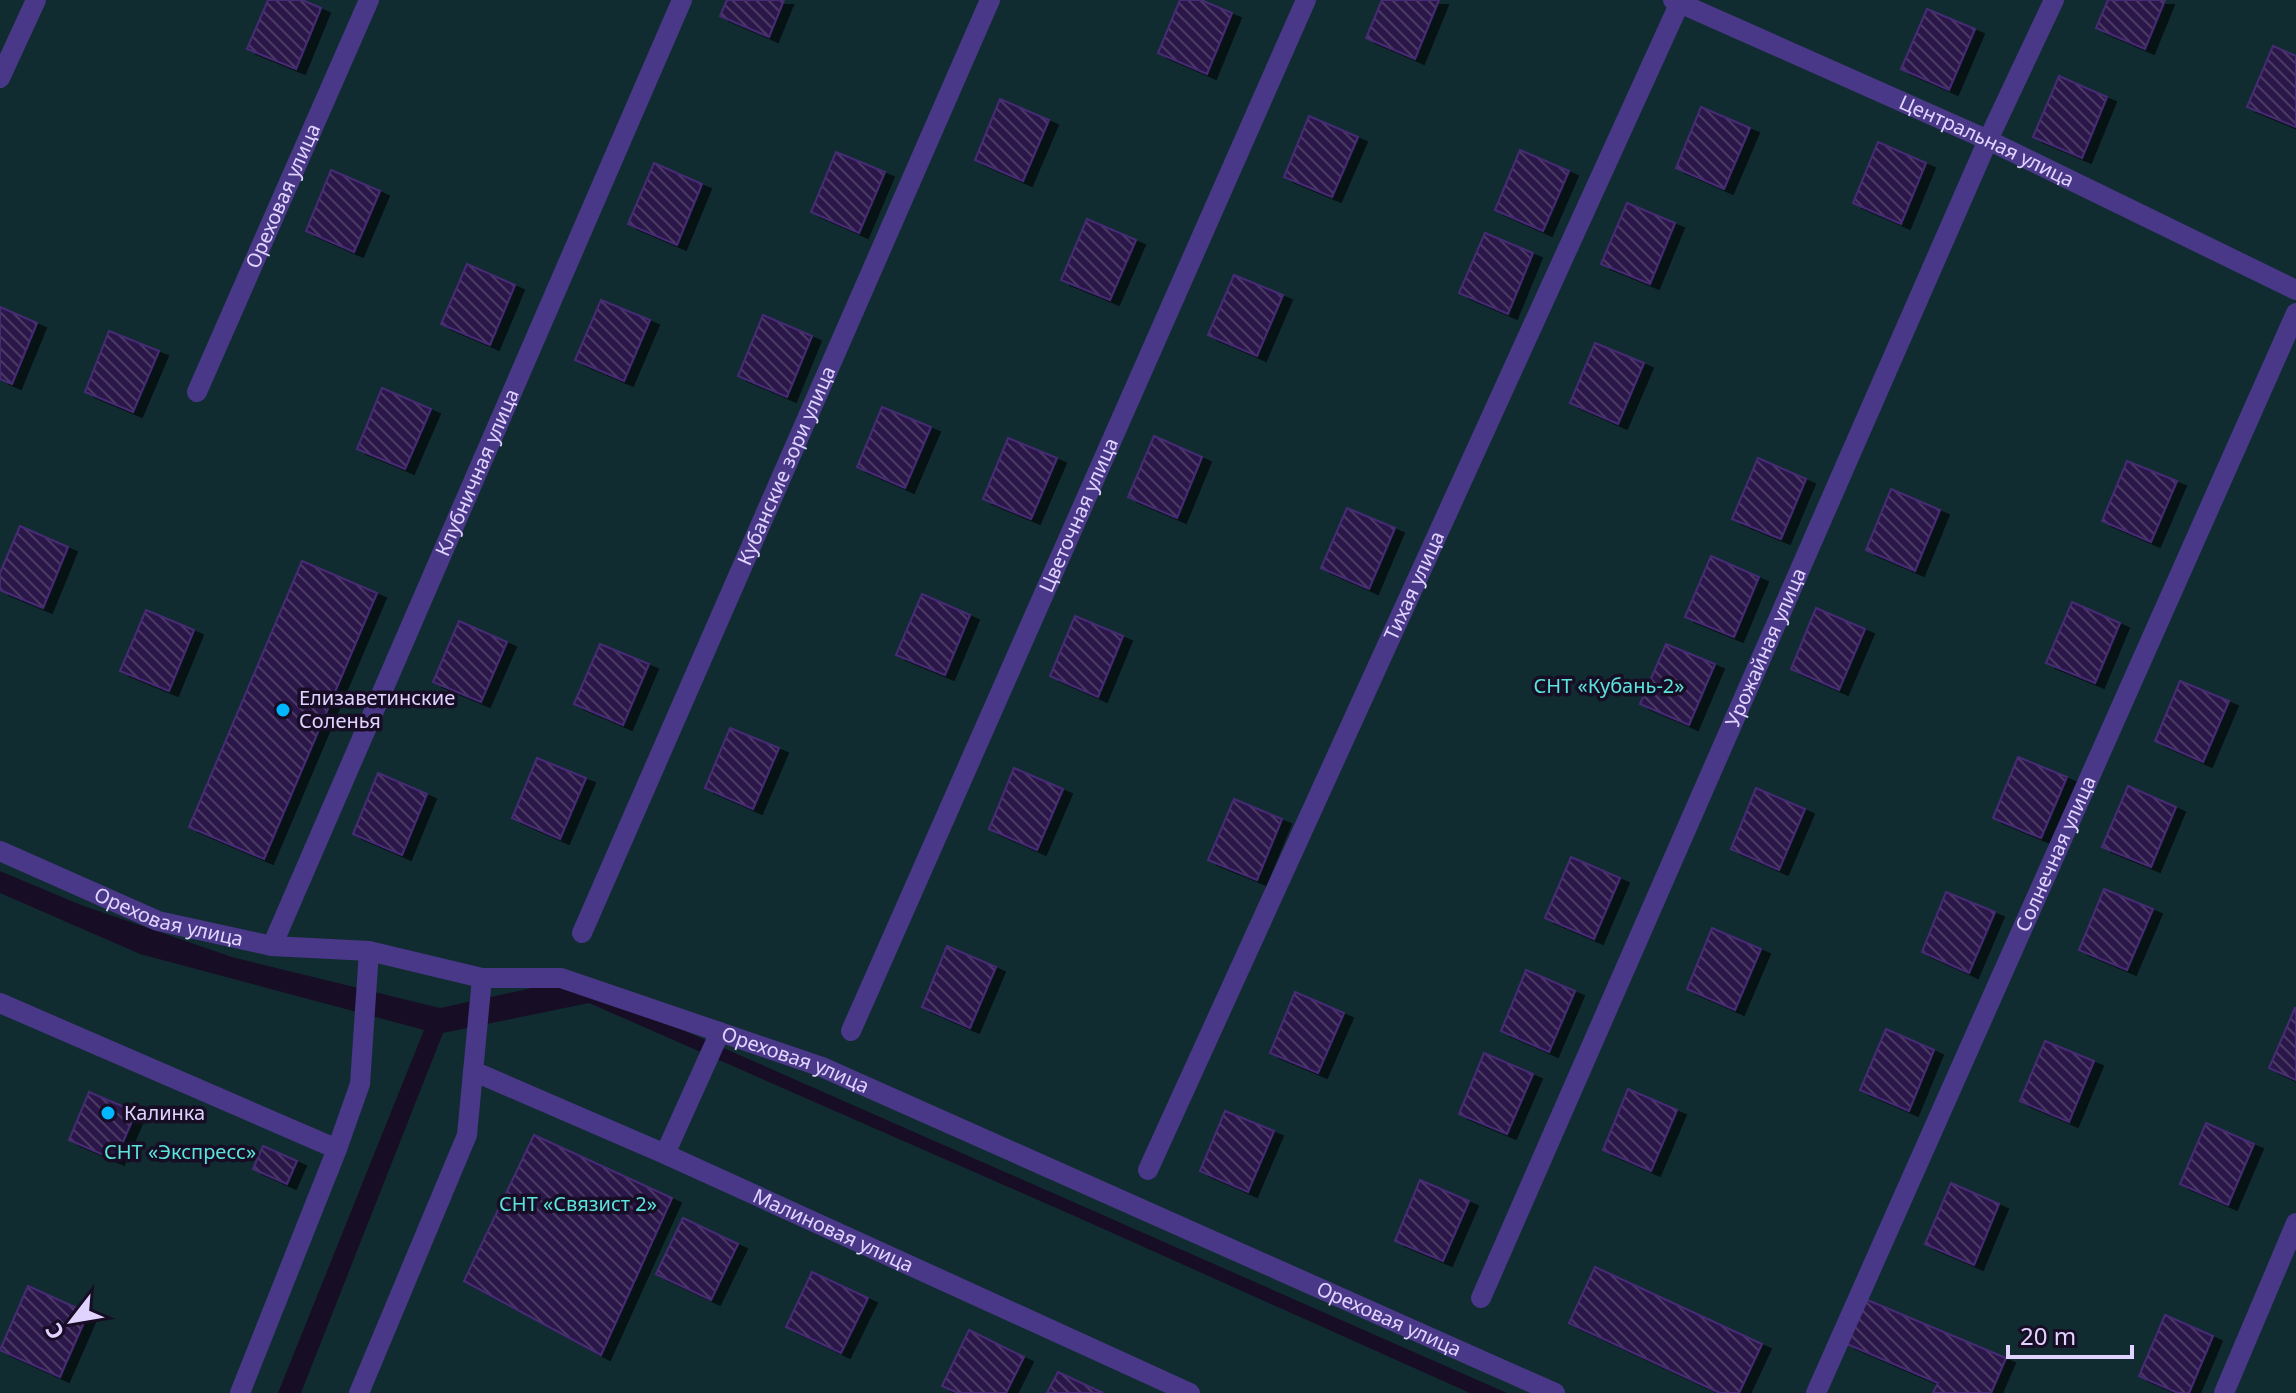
<svg xmlns="http://www.w3.org/2000/svg" width="2296" height="1393" viewBox="0 0 2296 1393" font-family="'Noto Sans',sans-serif">
	<style>
		.garden { fill: #112c31 }
		.building { fill: url(#building-back-hatch); stroke: #472b75; stroke-width: 2; filter: url(#shadow) }
		.lines { fill: none; stroke-linecap: round; stroke-linejoin: round }
		.minor { stroke: #493787; stroke-width: 20 }
		.tertiary { stroke: #493787; stroke-width: 20 }
		.poi-dot { fill: #00b6fe; stroke: #170e26; stroke-width: 3 }
		.labels { text-anchor: middle; stroke-width: 7; stroke-linejoin: round; paint-order: stroke }
		.street-label { font-size: 20px; fill: #e1d3ff; stroke: #170e26 }
		.park-label { font-size: 20px; fill: #5ae4db; stroke: #170e26 }
		.poi-label { font-size: 20px; fill: #e1d3ff; stroke: #170e26; text-anchor: start }
	</style>
	<defs>
		<pattern id="building-back-hatch" width="6" height="6" patternUnits="userSpaceOnUse" patternTransform="scale(2)"><rect width="6" height="6" fill="#2c1948"/><path d="M-1 5l2 2M0 0l6 6M5-1l2 2" fill="none" stroke="#4a3a63"/></pattern>
		<filter id="shadow"><feDropShadow dx="9" dy="5" stdDeviation="0" flood-color="#0009"/></filter>
	</defs>
	<rect width="100%" height="100%" fill="#170e26"/>
	<path class="garden" d="M0,0H2296V1393H1507L569,980L440,1008L232,957L81,905L0,871Z
		M0,893L140,954L424,1030L278,1393H0Z
		M589,1003L1079,1218L1470,1393H301L443,1033Z"/>
	<path class="building" d="M268,0H302L321,8L296,69L247,49Z
		M727,0H784L769,37L720,16Z
		M1180,0H1201L1232,13L1207,74L1158,53Z
		M1382,0H1439L1415,59L1366,38Z
		M2108,0H2165L2145,49L2096,28Z
		M1927,9L1975,29L1949,90L1901,69Z
		M2273,46L2296,56V127L2247,107Z
		M2059,76L2107,97L2082,158L2033,137Z
		M1000,99L1049,120L1023,181L975,160Z
		M1701,107L1750,128L1724,189L1676,168Z
		M1309,116L1358,137L1332,197L1284,177Z
		M1878,142L1926,163L1901,224L1853,203Z
		M1520,150L1569,171L1543,231L1495,210Z
		M836,152L885,172L859,233L811,212Z
		M654,163L702,184L677,245L628,224Z
		M331,170L380,191L354,252L306,231Z
		M1627,203L1675,223L1650,284L1601,264Z
		M1087,219L1136,240L1110,300L1061,280Z
		M1485,233L1533,253L1508,314L1459,293Z
		M467,264L515,285L490,345L441,324Z
		M1234,275L1283,295L1257,356L1208,335Z
		M601,300L650,320L624,381L575,360Z
		M0,307L37,323L12,384L0,379Z
		M763,315L812,336L787,397L738,376Z
		M109,331L159,351L133,412L85,392Z
		M1595,343L1644,363L1618,424L1570,403Z
		M382,388L431,409L405,469L357,449Z
		M882,407L931,427L905,488L857,467Z
		M1154,436L1202,457L1177,518L1128,497Z
		M1008,438L1057,458L1031,519L983,499Z
		M1758,458L1806,479L1781,539L1732,519Z
		M2127,461L2177,481L2151,542L2102,521Z
		M1891,489L1940,510L1915,571L1866,550Z
		M1347,508L1395,528L1369,589L1321,568Z
		M20,526L68,547L43,608L0,590V573Z
		M1711,556L1759,577L1734,637L1685,617Z
		M302,561L377,593L264,859L189,827Z
		M922,594L970,615L945,675L896,655Z
		M2072,602L2120,623L2095,683L2046,663Z
		M1816,608L1865,629L1839,690L1791,669Z
		M146,610L194,630L169,691L120,671Z
		M1075,616L1123,636L1098,697L1050,676Z
		M459,621L507,642L481,702L433,682Z
		M600,644L649,664L623,725L574,704Z
		M1666,644L1715,664L1689,725L1640,704Z
		M2180,681L2229,701L2203,762L2155,741Z
		M730,728L779,748L753,809L705,788Z
		M2018,757L2067,777L2041,838L1993,818Z
		M537,758L586,778L560,839L512,818Z
		M1014,768L1063,789L1037,850L989,829Z
		M378,773L427,794L402,855L353,834Z
		M2128,786L2176,807L2151,867L2102,847Z
		M1756,788L1805,809L1779,870L1731,849Z
		M1234,799L1282,819L1257,880L1208,860Z
		M1571,857L1620,878L1594,939L1545,918Z
		M2104,889L2153,909L2127,970L2079,950Z
		M1946,892L1995,912L1969,973L1922,952Z
		M1712,928L1761,949L1735,1010L1687,989Z
		M947,946L996,967L970,1028L922,1007Z
		M1526,970L1575,991L1549,1052L1501,1031Z
		M1295,992L1344,1013L1318,1073L1270,1053Z
		M2295,1008H2296V1080L2269,1068Z
		M1886,1029L1934,1050L1909,1111L1860,1090Z
		M2045,1041L2094,1061L2069,1122L2020,1101Z
		M1484,1053L1533,1074L1507,1134L1459,1114Z
		M1628,1089L1677,1110L1651,1171L1603,1150Z
		M89,1092L136,1112L115,1160L69,1140Z
		M1225,1111L1274,1131L1248,1192L1200,1171Z
		M2206,1123L2254,1144L2228,1205L2180,1184Z
		M534,1135L672,1198L601,1355L464,1281Z
		M263,1146L297,1161L287,1184L253,1169Z
		M1420,1180L1469,1201L1443,1261L1395,1241Z
		M1951,1183L1999,1204L1974,1265L1925,1244Z
		M683,1218L738,1244L711,1300L656,1274Z
		M1595,1267L1762,1344L1739,1393H1720L1569,1323Z
		M812,1272L868,1298L841,1353L786,1327Z
		M28,1286L88,1313L60,1377L0,1350Z
		M1865,1299L2006,1358L1991,1393H1933L1938,1383L1847,1344Z
		M2165,1315L2213,1336L2189,1393H2178L2139,1376Z
		M969,1330L1024,1357L1006,1393H958L942,1386Z
		M1058,1372L1103,1393H1047Z"/>
	<g class="lines">
		<g class="minor">
			<path d="M0,78L36,0"/>
			<path id="s1" d="M197,392L369,0"/>
			<path id="s2" d="M582,933L990,0"/>
			<path id="s3" d="M272,946L682,0"/>
			<path d="M0,1003L337,1149"/>
			<path id="s4" d="M851,1031L1306,0"/>
			<path id="s5" d="M473,1071L665,1154L1190,1393"/>
			<path d="M665,1154L720,1032"/>
			<path id="s6" d="M1148,1170L1681,0"/>
			<path id="s7" d="M1481,1298L1988,140L2054,0"/>
			<path d="M240,1393L337,1149L360,1084L369,951"/>
			<path d="M359,1393L467,1135L482,978"/>
			<path id="s8" d="M1816,1393L2296,313"/>
			<path d="M2224,1393L2296,1223"/>
		</g>
		<g class="tertiary">
			<path id="s9" d="M1673,0L1988,140L2296,290"/>
			<path id="s10" d="M0,851L158,921L272,946L369,951L482,978H561L822,1067L1555,1393"/>
		</g>
	</g>
	<g class="poi-dot">
		<circle cx="283" cy="710" r="8"/>
		<circle cx="108" cy="1113" r="8"/>
	</g>
	<g class="labels">
		<g class="street-label">
			<text dy="7" stroke="none"><textPath href="#s9" startOffset="344">Центральная улица</textPath></text>
			<text dy="7" stroke="none"><textPath href="#s1" startOffset="214">Ореховая улица</textPath></text>
			<text dy="7" stroke="none"><textPath href="#s2" startOffset="510">Кубанские зори улица</textPath></text>
			<text dy="7" stroke="none"><textPath href="#s3" startOffset="516">Клубничная улица</textPath></text>
			<text dy="7" stroke="none"><textPath href="#s4" startOffset="564">Цветочная улица</textPath></text>
			<text dy="7" stroke="none"><textPath href="#s6" startOffset="642">Тихая улица</textPath></text>
			<text dy="7" stroke="none"><textPath href="#s7" startOffset="710">Урожайная улица</textPath></text>
			<text dy="7" stroke="none"><textPath href="#s8" startOffset="590">Солнечная улица</textPath></text>
			<text dy="7" stroke="none"><textPath href="#s10" startOffset="182">Ореховая улица</textPath></text>
			<text dy="7" stroke="none"><textPath href="#s10" startOffset="830">Ореховая улица</textPath></text>
			<text dy="7" stroke="none"><textPath href="#s5" startOffset="394">Малиновая улица</textPath></text>
			<text dy="7" stroke="none"><textPath href="#s10" startOffset="1478">Ореховая улица</textPath></text>
		</g>
		<g class="park-label">
			<text x="1609" y="693">СНТ «Кубань-2»</text>
			<text x="180" y="1159">СНТ «Экспресс»</text>
			<text x="578" y="1211">СНТ «Связист 2»</text>
		</g>
		<g class="poi-label">
			<text x="299" y="705">Елизаветинские<tspan x="299" dy="23">Соленья</tspan></text>
			<text x="124" y="1120">Калинка</text>
		</g>
	</g>
	<g transform="translate(72 1321) rotate(239)" stroke="#170e26" stroke-width="6" paint-order="stroke">
	<path d="M0-6L14 30L0 20L-14 30Z" fill="#e1d3ff"/>
	<text y="-12" font-size="22" font-weight="bold" text-anchor="middle" fill="#e1d3ff">С</text>
	</g>
	<path d="M2008 1345v12h124v-12" fill="none" stroke="#e1d3ff" stroke-width="4"/>
	<text x="2020" y="1345" font-size="24" fill="#e1d3ff" stroke="#170e26" stroke-width="6" paint-order="stroke">20 m</text>
</svg>
